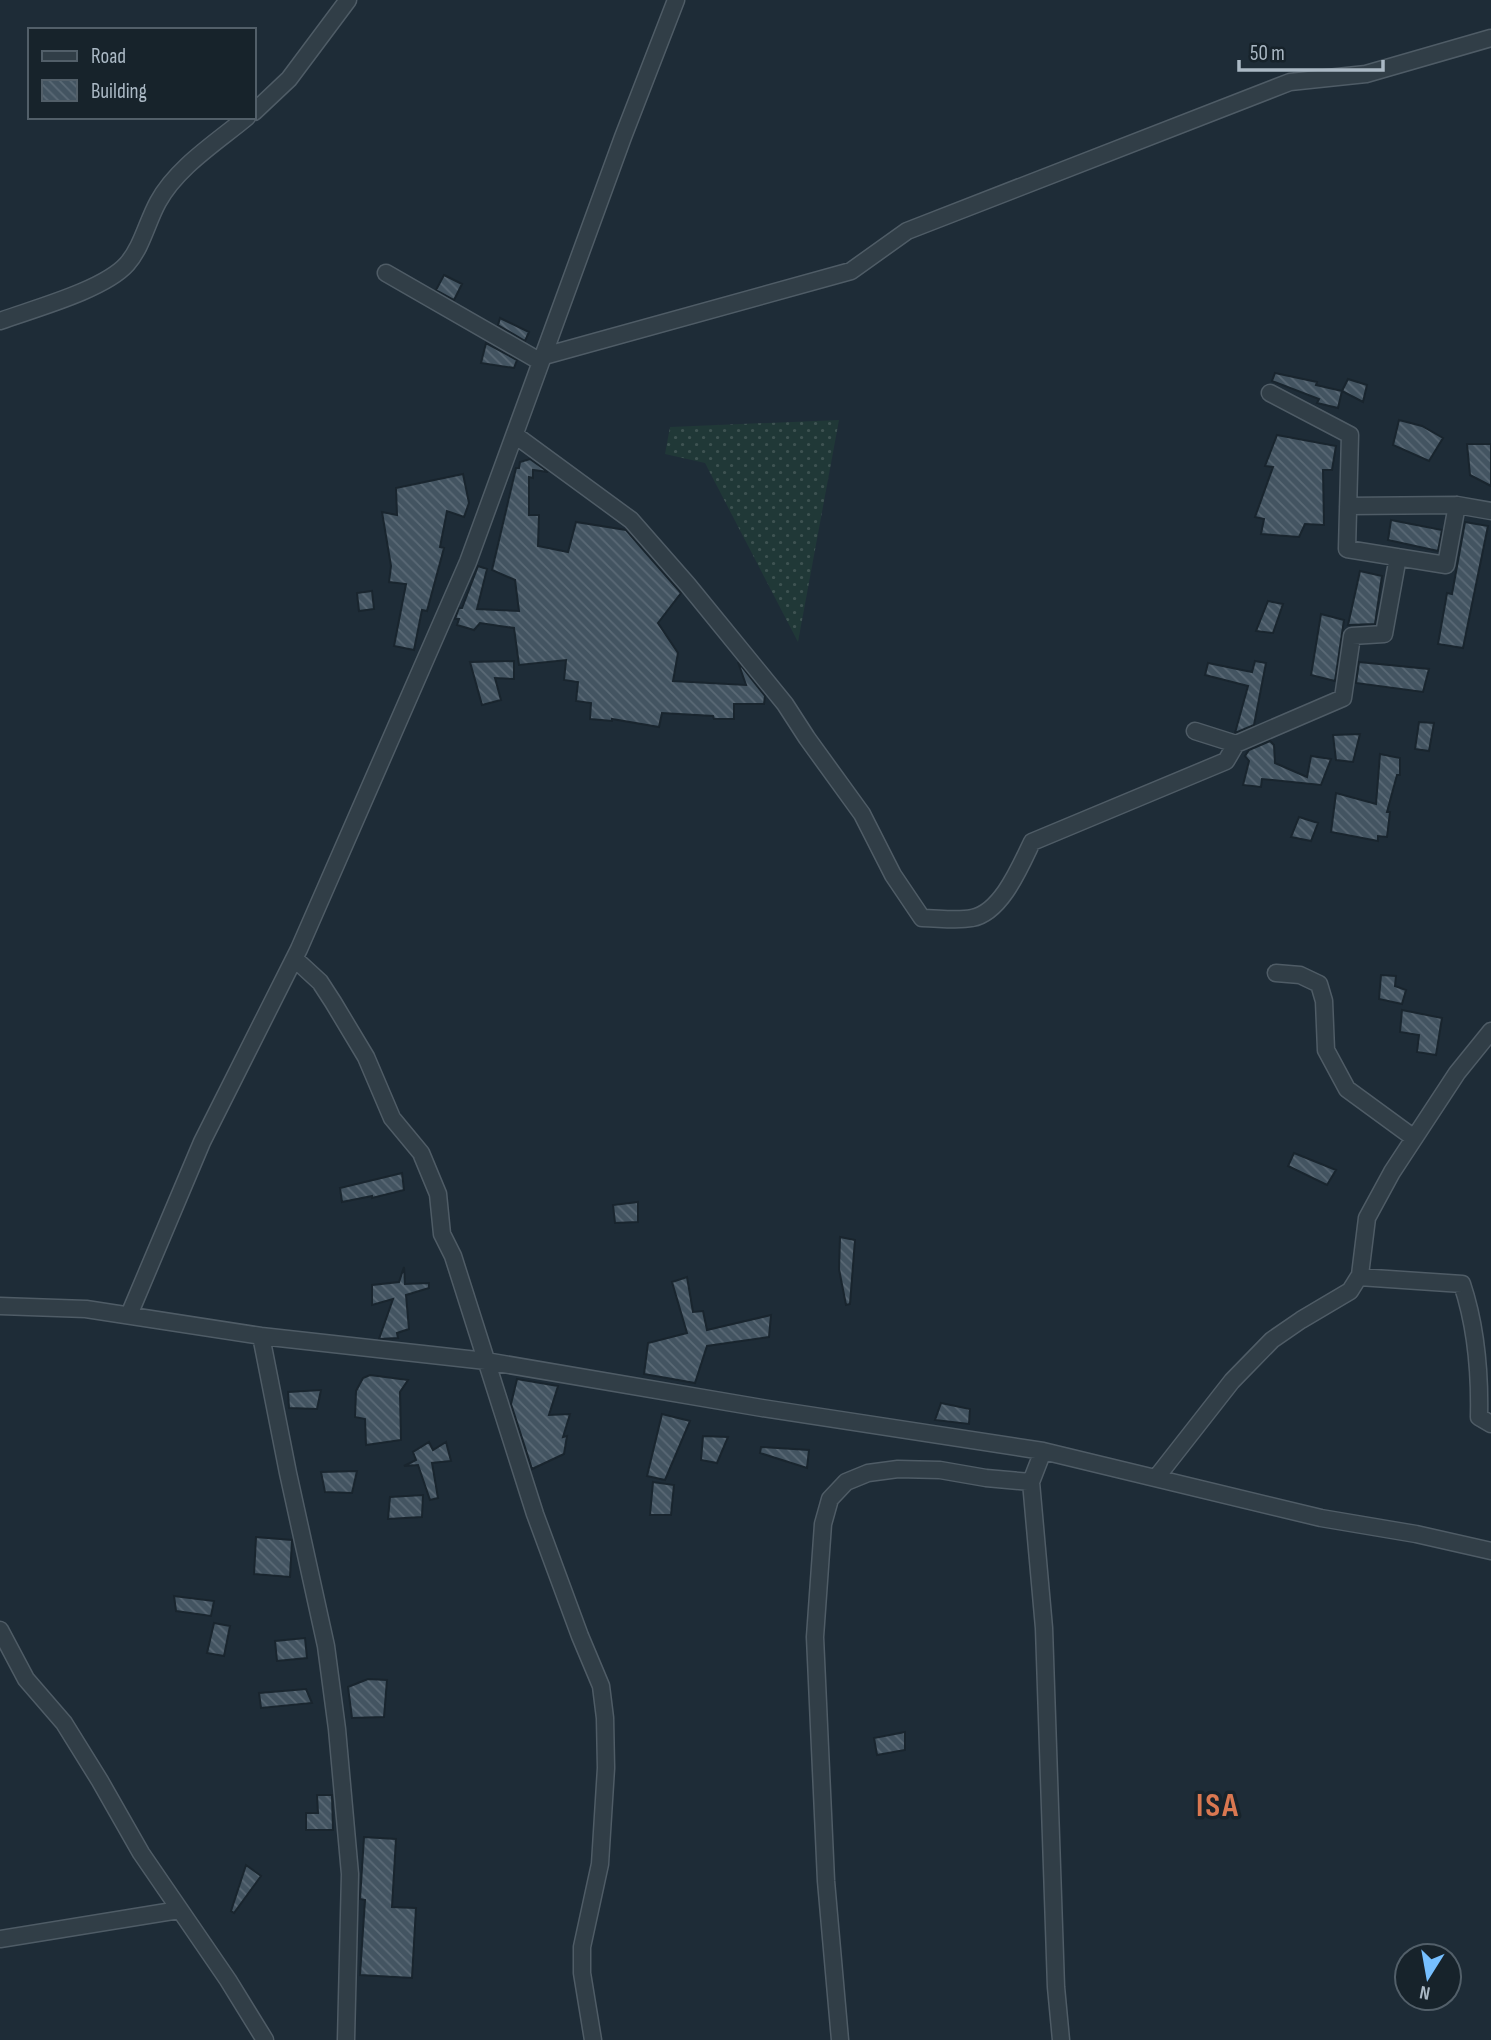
<svg xmlns="http://www.w3.org/2000/svg" width="1491" height="2040" viewBox="0 0 1491 2040" font-family="'Sofia Sans Condensed',sans-serif">
	<style>
		.grass { fill: url(#grass-dots) }
		.building { fill: url(#building-back-hatch); stroke: #19252e; stroke-width: 2 }
		.lines { fill: none; stroke-linecap: round; stroke-linejoin: round }
		.street-casing { stroke: #4f5c66; stroke-width: 19 }
		.street { stroke: #313e47; stroke-width: 16 }
		.labels { text-anchor: middle; stroke-width: 7; stroke-linejoin: round; paint-order: stroke }
		.district-label { font-size: 33px; font-weight: bold; letter-spacing: 2px; fill: #da7851; stroke: #17232b }
	</style>
	<defs>
		<pattern id="grass-dots" width="8" height="8" patternUnits="userSpaceOnUse" patternTransform="scale(1.75)"><rect width="8" height="8" fill="#203837"/><path d="M2 2h.1M6 6h.1" fill="none" stroke="#3e5352" stroke-width="1.8" stroke-linecap="round"/></pattern>
		<pattern id="building-back-hatch" width="6" height="6" patternUnits="userSpaceOnUse" patternTransform="scale(1.75)"><rect width="6" height="6" fill="#435461"/><path d="M-1 5l2 2M0 0l6 6M5-1l2 2" fill="none" stroke="#5b6a76"/></pattern>
	</defs>
	<rect width="100%" height="100%" fill="#1e2c37"/>
	<path class="grass" d="M839,420L798,642L705,463L665,454L670,427Z"/>
	<path class="building" d="M444,275L462,284L454,300L436,290Z
		M500,318L529,332L525,341L498,325Z
		M486,343L517,360L514,368L481,363Z
		M1275,373L1317,382L1316,385L1342,391L1338,408L1317,403L1319,399L1272,381Z
		M1348,379L1367,385L1363,402L1342,391Z
		M1399,420L1422,426L1443,438L1429,461L1393,445Z
		M1277,435L1336,446L1332,470H1323L1324,525L1305,524L1299,537L1261,534L1264,519L1255,517L1273,467L1265,466Z
		M1467,444H1491V486L1470,475Z
		M530,459L548,472L533,470V478L529,477V515H539L538,546L568,552L576,522L626,530L681,593L658,623L678,653L673,681L746,685L738,662L765,696L764,704H734V719H714L713,716L662,713L659,727L612,719V721L590,719L591,703L576,701L578,682L564,680L566,660L519,665L514,628L480,623L474,630L457,625L459,619H455L459,608H462L478,566L487,569L477,609L519,611L515,580L492,570L516,468H519L520,462Z
		M463,474L469,503L464,517L447,511L440,547L444,548L427,611L422,610L414,650L394,646L406,584L389,582L391,566L382,512L397,515L396,488Z
		M1391,520L1442,530L1438,551L1388,540Z
		M1465,522L1488,526L1463,648L1438,644L1447,593L1452,594Z
		M1360,571L1382,576L1375,624L1348,625Z
		M372,591L374,609L359,611L357,593Z
		M1268,601L1283,604L1273,633L1256,631Z
		M1321,614L1344,620L1335,681L1311,675Z
		M514,661V679L495,678L501,700L482,705L470,662Z
		M1255,661L1266,663L1254,725L1235,733L1248,686L1205,675L1208,663L1252,672Z
		M1359,662L1429,669L1423,692L1356,683Z
		M1419,722L1434,723L1429,751L1415,749Z
		M1360,734L1353,762L1336,760L1333,735Z
		M1270,741L1274,745L1275,763L1307,777L1311,756L1331,759L1321,785L1262,779L1261,787L1243,785L1249,761L1245,756L1249,750Z
		M1380,754L1400,758V775H1397L1387,812H1390L1387,837L1378,836V841L1331,832L1336,793L1376,804Z
		M1299,817L1318,823L1311,841L1291,837Z
		M1381,975L1396,976L1395,986L1406,990L1402,1004L1379,999Z
		M1402,1010L1442,1018L1436,1055L1417,1052L1419,1035L1400,1032Z
		M1294,1153L1336,1170L1327,1185L1288,1166Z
		M402,1173L404,1190L372,1198V1196L342,1202L340,1188Z
		M638,1202V1222L615,1223L613,1205Z
		M840,1237L855,1240L850,1304L846,1305L839,1269Z
		M404,1267L405,1284L429,1283V1288L406,1295L409,1329L397,1333L398,1338L379,1339L393,1299L372,1305V1285L399,1282Z
		M687,1277L693,1312L703,1311L707,1330L771,1315L769,1337L707,1346L695,1383L644,1374L648,1343L687,1333L672,1282Z
		M370,1375L408,1380L400,1392L401,1440L366,1445L365,1419L355,1417L356,1391L363,1378Z
		M517,1379L558,1386L549,1415L570,1414L563,1437L567,1436L564,1454L532,1469L511,1404Z
		M321,1390L317,1409L289,1408L288,1392Z
		M941,1403L970,1409L969,1424L935,1420Z
		M662,1414L690,1421L665,1480L647,1476Z
		M703,1436L728,1437L717,1463L701,1460Z
		M429,1442L433,1450L446,1442L451,1461L432,1463L438,1498L430,1500L418,1465L404,1466L416,1460L413,1452Z
		M761,1447L809,1450L807,1468L760,1453Z
		M357,1471L352,1493L325,1492L321,1472Z
		M653,1482L674,1485L671,1515H650Z
		M423,1495L422,1517L388,1519L390,1497Z
		M256,1537L292,1540L290,1577L254,1574Z
		M174,1596L214,1601L211,1616L176,1611Z
		M214,1623L230,1626L224,1656L207,1653Z
		M305,1638L307,1658L277,1661L275,1641Z
		M368,1679L387,1680L384,1717L352,1718L348,1687Z
		M306,1689L312,1703L261,1708L259,1693Z
		M905,1732V1750L877,1755L874,1738Z
		M317,1795H332L333,1830H306V1813H318Z
		M364,1837L396,1839L392,1907L416,1908L412,1978L360,1975L365,1900L360,1899Z
		M246,1865L261,1876L234,1913L231,1911Z"/>
	<g class="lines">
		<defs>
			<path id="street" d="M254,112L289,79L348,0
				M386,273L541,362
				M0,321C33,309 104,290 127,264C142,247 147,222 158,202C177,167 217,142 247,117
				M544,356L851,271L907,231L1290,82L1366,74L1491,38
				M1270,393L1350,435L1347,549L1446,565L1457,505L1491,511
				M515,435L631,520L688,585L785,704L807,738L862,814L893,875L922,918C938,918 957,921 972,918C1001,913 1020,867 1032,842L1226,761L1236,744
				M1348,506L1457,505
				M1195,731L1236,744L1343,698L1352,636L1384,634L1398,557
				M295,959L320,982L333,1002L366,1057L392,1118L421,1153L438,1194L442,1234L453,1256L535,1514L580,1636L601,1686L605,1718L606,1768L600,1864L582,1947V1973L593,2040
				M1276,973L1300,975L1319,984L1324,1001L1326,1050L1347,1089L1414,1138
				M1359,1277L1462,1284C1476,1326 1480,1373 1479,1417L1491,1424
				M0,1306L86,1309L261,1336L486,1361L762,1408L1043,1451L1321,1518L1416,1534L1491,1551
				M129,1315L202,1142L299,949L468,562L623,137L676,0
				M261,1336L288,1473L326,1646L337,1729L350,1874L346,2040
				M1043,1451L1031,1482L1044,1628L1056,1987L1061,2040
				M1156,1478L1232,1381L1272,1340L1301,1320L1350,1291L1360,1275L1367,1218L1392,1172L1457,1073L1491,1031
				M0,1630L26,1679L64,1723L100,1781L141,1853L228,1980L265,2040
				M0,1939L179,1910
				M840,2040L826,1881L815,1637L823,1524L830,1499L846,1482L868,1473L898,1469L940,1470L986,1478L1031,1482"/>
		</defs>
		<use href="#street" class="street-casing"/>
		<use href="#street" class="street"/>
	</g>
	<g class="labels">
		<g class="district-label">
			<text x="1218" y="1816">ISA</text>
		</g>
	</g>
	<rect x="28" y="28" width="228" height="91" fill="#17232b" stroke="#525f69" stroke-width="2"/>
	<rect x="42" y="51" width="35" height="10" fill="#313e47" stroke="#525f69" stroke-width="2"/>
	<text x="91" y="63" font-size="21" fill="#abb9c5">Road</text>
	<rect x="42" y="80" width="35" height="21" fill="url(#building-back-hatch)" stroke="#525f69" stroke-width="2"/>
	<text x="91" y="98" font-size="21" fill="#abb9c5">Building</text>
	<g transform="translate(1428 1977) rotate(191)"><circle r="33" fill="#17232b" stroke="#525f69" stroke-width="2"/>
	<path d="M0-5L12 26L0 18L-12 26Z" fill="#76bfff"/>
	<text y="-10" font-size="19" font-weight="bold" text-anchor="middle" fill="#abb9c5">N</text>
	</g>
	<path d="M1239 60v10h144v-10" fill="none" stroke="#abb9c5" stroke-width="3.5"/>
	<text x="1250" y="60" font-size="21" fill="#abb9c5" stroke="#17232b" stroke-width="5" paint-order="stroke">50 m</text>
</svg>
